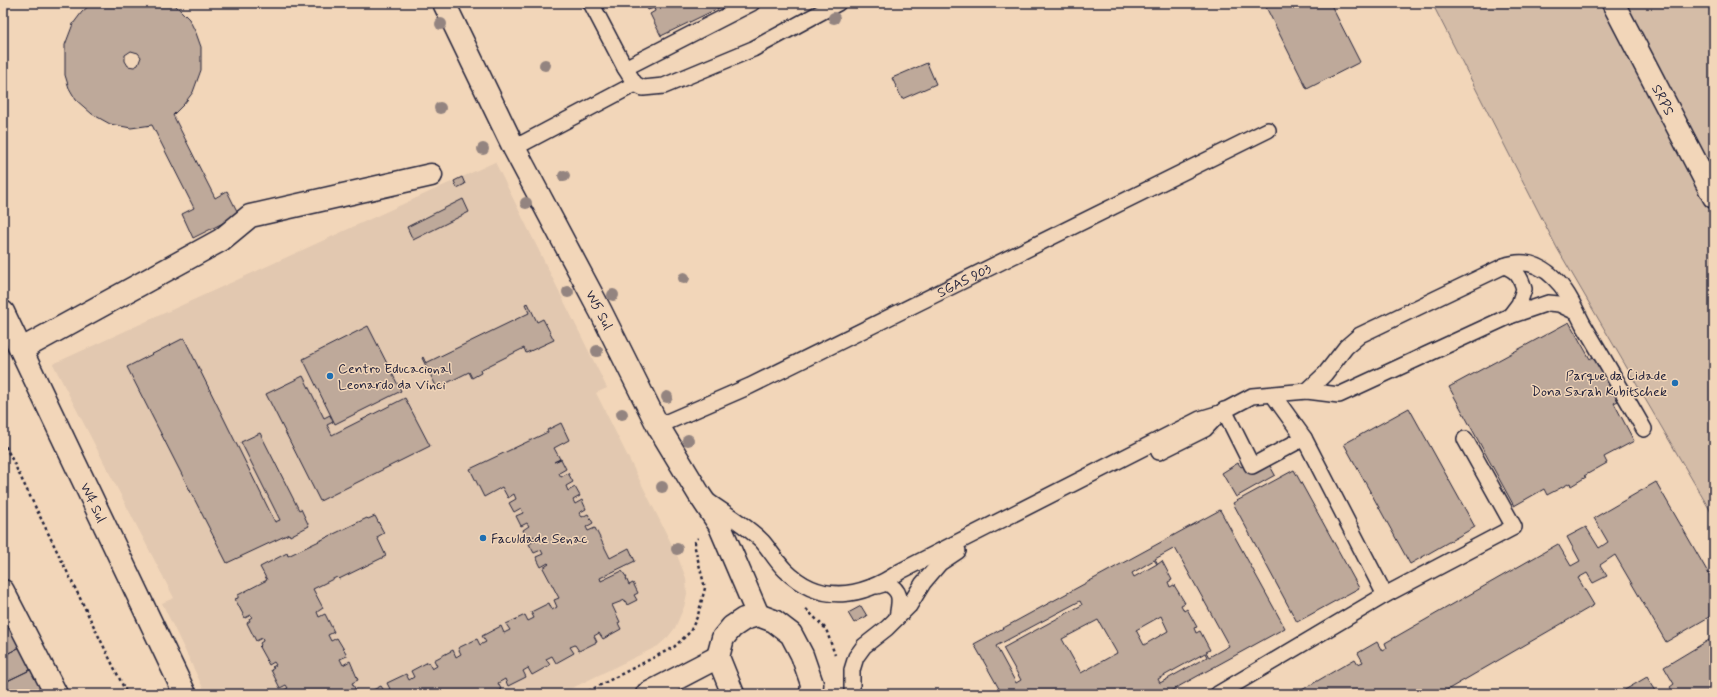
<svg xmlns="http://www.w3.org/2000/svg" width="1717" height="697" viewBox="0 0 1717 697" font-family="Mynerve,sans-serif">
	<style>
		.built { fill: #e2c8b0 }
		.green { fill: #d4bca7; stroke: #7b6f71 }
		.building { fill: #bea99a; stroke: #22223b; fill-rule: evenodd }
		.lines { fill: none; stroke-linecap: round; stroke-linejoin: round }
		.service-casing { stroke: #22223b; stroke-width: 18 }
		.minor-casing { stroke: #22223b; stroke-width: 25 }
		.secondary-casing { stroke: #22223b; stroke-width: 25 }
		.path { stroke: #22223b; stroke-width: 2.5; stroke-dasharray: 3 3; stroke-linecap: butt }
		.service { stroke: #f2d6b9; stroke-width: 15 }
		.minor { stroke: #f2d6b9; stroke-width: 22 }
		.secondary { stroke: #f2d6b9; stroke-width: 22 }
		.tree { fill: #938480 }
		.poi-dot { fill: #1f6fb2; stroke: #f2d6b9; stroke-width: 1.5 }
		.labels { text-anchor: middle; stroke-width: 3; stroke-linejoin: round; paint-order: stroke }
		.street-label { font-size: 14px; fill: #22223b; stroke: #f2d6b9 }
		.poi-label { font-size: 14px; fill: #22223b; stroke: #f2d6b9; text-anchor: start }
	</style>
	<rect width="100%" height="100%" fill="#f2d6b9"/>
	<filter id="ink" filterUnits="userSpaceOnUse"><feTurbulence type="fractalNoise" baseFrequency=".025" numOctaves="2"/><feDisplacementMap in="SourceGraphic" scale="8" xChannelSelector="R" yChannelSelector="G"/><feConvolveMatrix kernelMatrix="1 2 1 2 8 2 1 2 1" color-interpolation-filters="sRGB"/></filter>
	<g filter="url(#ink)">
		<path class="built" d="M495,162L607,388L596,393L677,555L686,578L687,594L684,607L675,628L668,637L658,646L560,694H206L162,603L174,598L53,364Z"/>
		<path class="green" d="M1432,3H1714V517L1557,248Z"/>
		<path class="building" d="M92,3H173L189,19L196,33L201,47V70L193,92L184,104L173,115L215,198L227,191L239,215L193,238L182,214L194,208L152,125L131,128L110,124L92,114L76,100L69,88L65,75V45L73,24L82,12ZM131,51L138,53L141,57L138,65L134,67L128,66L125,61V55Z
			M647,3H729L661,36L650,14L655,11L654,8L648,10L646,4Z
			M1264,3H1330L1360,62L1307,89Z
			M927,63L936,84L902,99L892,78Z
			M462,177L465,184L457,188L454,181Z
			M463,199L469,212L413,240L407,227Z
			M528,303L537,322L543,319L554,340L526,353L524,348L480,370L481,373L472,378L469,372L437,388L422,358L423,357L426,363L529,313L525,304Z
			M1569,322L1590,359L1594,356L1618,401L1614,403L1634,441L1604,457L1607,463L1584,476L1586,477L1571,486L1570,483L1547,495L1544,489L1514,506L1449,387Z
			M368,326L401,391L335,424L303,359Z
			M184,338L275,522L280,520L241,442L260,433L299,510L301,509L309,526L290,536L289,534L227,563L127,367Z
			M303,376L324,418L330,415L333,422L327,425L332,435L405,398L430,446L320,501L266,394Z
			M1409,408L1475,527L1410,564L1344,444Z
			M561,423L569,440L554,448L560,459L554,462L561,459L566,469L559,473L561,477L568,473L573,482L566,486L568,491L575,487L580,496L573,500L575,504L582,500L586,509L579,513L582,517L588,514L593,523L586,527L588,531L595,528L610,558L629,548L635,561L600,578L601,581L622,571L627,578H626L629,585L633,583L638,593L634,595L637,600L627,605L625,600L612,605L620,622L618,623L621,629L603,639L599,633L594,636L597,642L579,651L575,645L570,647L574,653L556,663L552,656L546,659L550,665L532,675L528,668L523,671L526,677L508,686L505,679L498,683L501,689L493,694H481L480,692L476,694H365L381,686L385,692L390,689L387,683L406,674L409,680L414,677L411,671L428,662L432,669L437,666L434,660L453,650L456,657L461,654L458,648L477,639L480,645L486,642L482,636L501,626L504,633L510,630L506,624L525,615L528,621L534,618L531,612L549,603L552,610L557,607L554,600L559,598L543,568L549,564L548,563L541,567L536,557L543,554L541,550L534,553L529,544L536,540L534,536L527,539L523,530L529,526L527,523L521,526L516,516L523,513L521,508L514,512L509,503L516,499L514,494L508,498L502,487L484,497L470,469L548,432L547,430Z
			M1264,455L1275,475L1236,497L1222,473L1238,463L1241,467Z
			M1294,470L1359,588L1297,622L1233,503Z
			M1656,482L1714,583V614L1666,642L1615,555L1600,565L1607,576L1593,583L1587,573L1578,578L1594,605L1440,694H1295L1355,659L1358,664L1363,662L1358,653L1377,642L1382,651L1387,648L1385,643L1558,544L1571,566L1580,561L1567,537L1586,527L1599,548L1608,542L1594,518Z
			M1220,510L1285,628L1165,694H1002L974,644ZM1175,548L1229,646L1209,657L1206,652L1210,650L1200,631L1196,633L1194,628L1197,627L1187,609L1184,611L1181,605L1185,603L1174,585L1170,587L1168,582L1172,580L1162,561L1158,564L1155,559ZM1154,560L1157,564L1134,577L1132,573ZM1080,601L1082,605L1003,648L1021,680L1016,683L996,646ZM1161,616L1168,631L1144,645L1136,630ZM1098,620L1117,653L1081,673L1062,639ZM1205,653L1207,657L1160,683L1158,679Z
			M375,516L384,533L377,537L386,556L339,579L337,577L313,589L323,608L317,612L319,617L325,614L334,632L328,635L331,641L337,638L346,653L347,656L340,659L343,665L350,661L358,680L352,683L358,694H283L285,693L284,690L288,688L286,685L280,688L271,670L274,668L272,667L276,665L274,662L269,665L259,647L261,645L260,643L263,641L262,638L256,641L247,623L250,621L249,619L252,617L251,615L245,618L235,599L238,598V595L267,580L260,567L287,553L288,556L367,518L368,519Z
			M861,606L867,616L854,623L848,613Z
			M3,618L7,627L3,629Z
			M9,626L20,647L3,656V629Z
			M1714,637V694H1674L1670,687L1674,684L1664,667Z
			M20,647L32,669L3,683V656Z
			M32,669L43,690L34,694H3V683Z
			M1647,677L1658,694H1618Z"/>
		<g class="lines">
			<defs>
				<g id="service">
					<path d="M591,3L625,68L752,3"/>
					<path d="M625,68L635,84L643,88L664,86L753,49L838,3"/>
					<path d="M514,148L635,84"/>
					<path d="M1504,266C1516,270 1521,277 1524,289L1519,304L1510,316"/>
					<path d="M1307,391L1325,374L1346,347L1360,335L1504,266C1523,259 1540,264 1554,278C1568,291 1574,307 1583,324C1604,359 1624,394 1644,429"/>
					<path d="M1273,395L1304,438"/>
					<path id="s1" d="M658,426L750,386L1268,130"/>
					<path d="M1159,452L1205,429L1219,414"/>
					<path d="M708,501C726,514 746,525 762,541C770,550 776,561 785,570C821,606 863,597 901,571L1200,419L1220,413L1252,396L1307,391L1339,395L1510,316L1548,303L1559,304L1576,312"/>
					<path d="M877,586L887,583C904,593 899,602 897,618"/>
					<path d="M1385,595L1514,527L1465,439"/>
					<path d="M852,694V670L856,657L864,646L887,628L909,606L923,583L940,563L958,551"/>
					<path d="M1218,694L1385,595L1304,438L1252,466L1224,410"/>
				</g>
				<path id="minor" d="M22,349L221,240L250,216L431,175
					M3,591L56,694"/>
				<g id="secondary">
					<path id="s2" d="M444,3L514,148L601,312L658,426L699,494L719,524L758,615"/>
					<path id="s3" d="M1613,3L1714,197"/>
					<path id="s4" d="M3,312L185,694"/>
					<path d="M647,694L718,657"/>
					<path d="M733,694L718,657L723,638L732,627L744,619L758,615L774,621L791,634L802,655L812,684L811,694"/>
				</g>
			</defs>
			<use href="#service" class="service-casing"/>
			<use href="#minor" class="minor-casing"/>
			<use href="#secondary" class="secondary-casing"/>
			<path class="path" d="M3,441L127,694
				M806,609L826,629L835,655
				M583,694L674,647L690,632L698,615L705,588L695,548V542L698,538"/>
			<use href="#service" class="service"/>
			<use href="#minor" class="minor"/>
			<use href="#secondary" class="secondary"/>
		</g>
		<g class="tree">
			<circle cx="834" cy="18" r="6"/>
			<circle cx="441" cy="24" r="6"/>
			<circle cx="545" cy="65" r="6"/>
			<circle cx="440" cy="108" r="6"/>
			<circle cx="483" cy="149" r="6"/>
			<circle cx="564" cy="176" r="6"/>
			<circle cx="526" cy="203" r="6"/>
			<circle cx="684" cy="278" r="6"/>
			<circle cx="568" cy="292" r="6"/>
			<circle cx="613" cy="295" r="6"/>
			<circle cx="597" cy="351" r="6"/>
			<circle cx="667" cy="397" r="6"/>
			<circle cx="622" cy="414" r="6"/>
			<circle cx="688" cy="440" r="6"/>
			<circle cx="662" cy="487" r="6"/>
			<circle cx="677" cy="549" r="6"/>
		</g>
	</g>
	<g class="poi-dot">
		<circle cx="330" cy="376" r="4"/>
		<circle cx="1675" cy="383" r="4"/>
		<circle cx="483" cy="538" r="4"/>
	</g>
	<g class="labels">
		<g class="street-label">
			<text dy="5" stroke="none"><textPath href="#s3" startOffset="109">SRPS</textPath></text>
			<text dy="5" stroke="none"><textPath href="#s1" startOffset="339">SGAS 903</textPath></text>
			<text dy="5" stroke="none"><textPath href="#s2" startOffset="344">W5 Sul</textPath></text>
			<text dy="5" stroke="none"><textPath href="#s4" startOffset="211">W4 Sul</textPath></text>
		</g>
		<g class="poi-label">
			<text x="338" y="373">Centro Educacional<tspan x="338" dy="16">Leonardo da Vinci</tspan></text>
			<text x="1667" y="380" text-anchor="end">Parque da Cidade<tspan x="1667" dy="16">Dona Sarah Kubitschek</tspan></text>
			<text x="491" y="543">Faculdade Senac</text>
		</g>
	</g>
	<rect width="1717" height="697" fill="none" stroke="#f2d6b9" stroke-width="16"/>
	<rect x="8" y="8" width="1701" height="681" fill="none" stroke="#22223b" stroke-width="1.5" filter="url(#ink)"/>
</svg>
